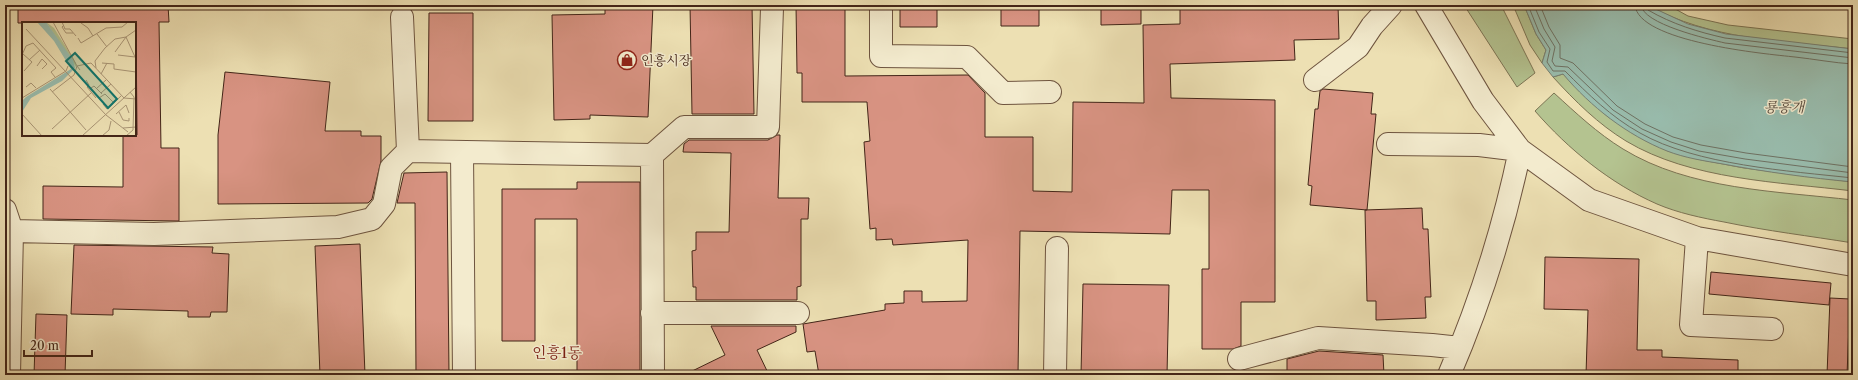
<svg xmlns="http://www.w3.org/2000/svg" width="1858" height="380" viewBox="0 0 1858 380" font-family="'Libre Caslon Text','Noto Serif KR',serif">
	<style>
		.green { fill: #b4c390; stroke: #7c7454 }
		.water { fill: #99bdae; stroke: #778072 }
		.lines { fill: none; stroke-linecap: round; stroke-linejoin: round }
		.shore { stroke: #6e7163; stroke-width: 1 }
		.building { fill: #d89382; stroke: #432518 }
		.minor-casing { stroke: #6e543f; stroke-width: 24 }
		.minor { stroke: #f3ebce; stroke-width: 22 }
		.labels { text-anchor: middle; stroke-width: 3; stroke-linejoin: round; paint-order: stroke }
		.poi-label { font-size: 13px; fill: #432518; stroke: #f3ebce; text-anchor: start }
		.water-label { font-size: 14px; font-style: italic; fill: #584b3e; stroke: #f3ebce }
		.quarter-label { font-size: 15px; fill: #7a1f14; stroke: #f3ebce }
		.inset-road { fill: none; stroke: #a99575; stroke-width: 1 }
		.view { fill: #0f766e; fill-opacity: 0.15; stroke: #0f766e; stroke-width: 2 }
		.inset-edge { fill: none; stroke: #432518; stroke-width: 2 }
	</style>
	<rect width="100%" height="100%" fill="#ede0b3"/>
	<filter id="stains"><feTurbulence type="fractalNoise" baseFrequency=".005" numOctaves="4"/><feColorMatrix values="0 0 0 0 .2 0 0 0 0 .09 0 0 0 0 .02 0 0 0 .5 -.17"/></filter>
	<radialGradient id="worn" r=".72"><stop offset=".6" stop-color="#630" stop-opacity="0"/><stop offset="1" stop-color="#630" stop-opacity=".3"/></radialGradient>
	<path class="green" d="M1464,5H1501L1535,73L1517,87Z
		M1513,5H1524L1536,34L1546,50L1542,63L1530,45Z
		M1647,5H1668L1688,16L1728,25L1853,39V49C1783,41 1710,40 1647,5Z
		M1563,74L1608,117L1668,151L1697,159L1744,168L1853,182V191C1779,182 1691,180 1626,141C1598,124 1575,101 1553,77Z
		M1554,93C1576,113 1597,133 1623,149C1690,190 1776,191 1853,200V243C1810,236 1767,231 1724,222C1702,218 1678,213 1657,204C1611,184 1568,149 1535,111Z"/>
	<path class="water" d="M1524,5H1647L1688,24L1726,34L1853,49V182C1810,178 1766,172 1723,164C1705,161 1685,158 1667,151C1627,135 1591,107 1563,74L1553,77L1542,63L1546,50L1536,34Z"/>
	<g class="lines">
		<path class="shore" d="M1528,5L1539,32L1550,49L1547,62L1553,71H1565C1588,94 1611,117 1640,133C1696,165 1789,171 1853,178
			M1534,5L1544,29L1555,47L1552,61L1555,66L1568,67L1613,110L1642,129L1671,142L1699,151L1745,159L1853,173
			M1540,5L1549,27L1560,45V58L1573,63L1617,106L1645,124L1673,137L1701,145L1746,153L1853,167
			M1635,5C1637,42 1766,54 1795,57C1814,59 1834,63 1853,64
			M1641,5C1642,24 1708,39 1725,43L1853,58
			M1646,5L1648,10C1672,24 1698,32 1725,38L1853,53"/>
	</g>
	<path class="building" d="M18,5H168L169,22H159L161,148H179V221L43,219V186L123,187V135H137L136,23H18Z
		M605,5H653L648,117L590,115V119L554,120L552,15L605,14Z
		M690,5H752L754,114H692Z
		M796,5H845V76L968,75L985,93V137H1033V191L1072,192L1073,102L1144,103L1143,25L1180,24V5H1338L1339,39L1294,40L1295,60L1170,64L1171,98L1275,100V302H1241V346L1233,349H1202V269H1209V190H1172L1170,234L1020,231L1018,375H819L815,351L807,352L803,324L885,310V304L904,303V291H922V302L967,301L968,240L893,245L892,239L876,240V228L870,229L864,142L870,141L867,102H802V73H797Z
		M900,5H937V27H900Z
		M1001,5H1039V26H1001Z
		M1101,5H1141V24L1101,25Z
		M429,13H473V121H428Z
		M225,72L330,82L325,131H361V136H381V161L372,199L368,203L218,204V135Z
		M1323,89L1373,93L1371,114H1376L1367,210L1310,205L1312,186L1308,185L1315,109H1318L1320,91Z
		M777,135H780L778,198H809L808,219H801V286L797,287V300H696V287H693L692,251L696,250V232H729L731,153L683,152L684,144L689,140H768Z
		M447,172L449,375H416L415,203H397L404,173Z
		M577,182H640V375H577V219H535V341H502V189H577Z
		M1422,208L1423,229H1428L1431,297H1425L1426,318L1376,320V301H1367L1365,210Z
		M360,244L365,375H320L315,246Z
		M74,245L213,247L212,253L229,254L227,312H211L210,317H188V311L113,309V315L71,314Z
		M1545,257L1639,259L1637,350H1662V357L1738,360V375H1586L1588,310L1544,309Z
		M1711,272L1831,283L1829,305L1709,294Z
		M1083,284L1169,285L1167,375H1081Z
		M1830,298L1850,299L1847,375H1827Z
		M36,314L67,315L65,375H34Z
		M711,326H796V332L757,350L769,375H684L725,355Z
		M1319,351L1383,355L1384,375H1287V359Z"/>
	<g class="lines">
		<defs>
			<path id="minor" d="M881,5V56L967,57L1003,93L1050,92
				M1426,5L1483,101L1520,150L1589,200L1697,238L1853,265
				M1315,80L1358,47L1372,26L1391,5
				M1388,144L1479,145L1520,150C1504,227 1480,303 1449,375
				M408,151L652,155L684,127H768L772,8
				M462,152L464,375
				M652,155L653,375
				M5,210L12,231L9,375
				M12,231L154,234L338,227L372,219L384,204L391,168L408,151L402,17
				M1697,238L1691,325L1772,329
				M652,313H798
				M1239,359L1318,338L1432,345L1460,348
				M1055,375L1057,248"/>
		</defs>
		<use href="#minor" class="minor-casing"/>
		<use href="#minor" class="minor"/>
	</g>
	<defs>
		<symbol id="shop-ring" viewBox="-11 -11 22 22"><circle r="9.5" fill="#f3ebce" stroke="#8f2418" stroke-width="1.5"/><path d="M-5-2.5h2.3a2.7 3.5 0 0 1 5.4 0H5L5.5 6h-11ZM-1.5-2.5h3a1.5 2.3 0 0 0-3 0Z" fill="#8f2418"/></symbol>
	</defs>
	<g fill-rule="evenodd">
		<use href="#shop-ring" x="616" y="49" width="22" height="22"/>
	</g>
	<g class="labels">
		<g class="poi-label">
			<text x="641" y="65">인흥시장</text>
		</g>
		<g class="water-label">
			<text x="1784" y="112">룡흥개</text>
		</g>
		<g class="quarter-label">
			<text x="557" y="358">인흥1동</text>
		</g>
	</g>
	<g transform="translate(22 22)">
		<rect width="114" height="114" fill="#ede0b3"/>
		<path d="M24,0L32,6L54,41V45Z" fill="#b4c390"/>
		<path d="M15,0H24L51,38L53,46L40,59L9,76L0,90V79L4,75L49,47L32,19Z" fill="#99bdae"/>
		<path class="inset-road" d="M40,0L43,7H48L54,14M59,1L66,6L71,14M42,3L40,5L44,11H51M4,7L84,93M75,12L85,25M56,16L59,21L84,6L100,5L106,0M93,30L104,15L113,35M1,32L10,40L2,49M0,33L4,24L11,21L34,46L29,50L33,55M96,33L113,35M7,38L18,28M80,41L92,42V47L114,50M15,44L20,37L25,42L20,47M74,46L73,39L83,26L93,17L104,15L114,8M58,48L55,44L69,41L102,76L114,77M79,52L85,41M64,58L67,63L65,65L74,76M4,65L9,61L14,66M69,66L72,64L80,72M75,66L84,58M28,67L64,108M30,70L52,53L55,44L31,0M79,71L89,62M0,76L44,49L46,44M77,76L83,72L91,80M81,82L85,87L99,74M97,90L101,98L107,99V96M0,92L20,114M94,92L104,83L107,91M84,93L106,110M101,106L114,105M30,107L69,71M60,114L114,65M80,114L87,108L89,99M104,114L111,108L112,75L108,70"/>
		<path class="view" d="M53,31L95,77L86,86L44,39Z"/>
		<rect width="114" height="114" class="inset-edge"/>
	</g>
	<rect width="1858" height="380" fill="none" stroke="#ede0b3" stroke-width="20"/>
	<rect x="6" y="6" width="1846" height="368" fill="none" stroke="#432518" stroke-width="2"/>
	<rect x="10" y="10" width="1838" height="360" fill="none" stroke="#432518"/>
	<path d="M24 350v6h68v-6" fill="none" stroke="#432518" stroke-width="2"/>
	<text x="30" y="350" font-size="12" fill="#432518" stroke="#f3ebce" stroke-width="3" paint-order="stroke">20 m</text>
	<rect width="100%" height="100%" filter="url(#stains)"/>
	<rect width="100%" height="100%" fill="url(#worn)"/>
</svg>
